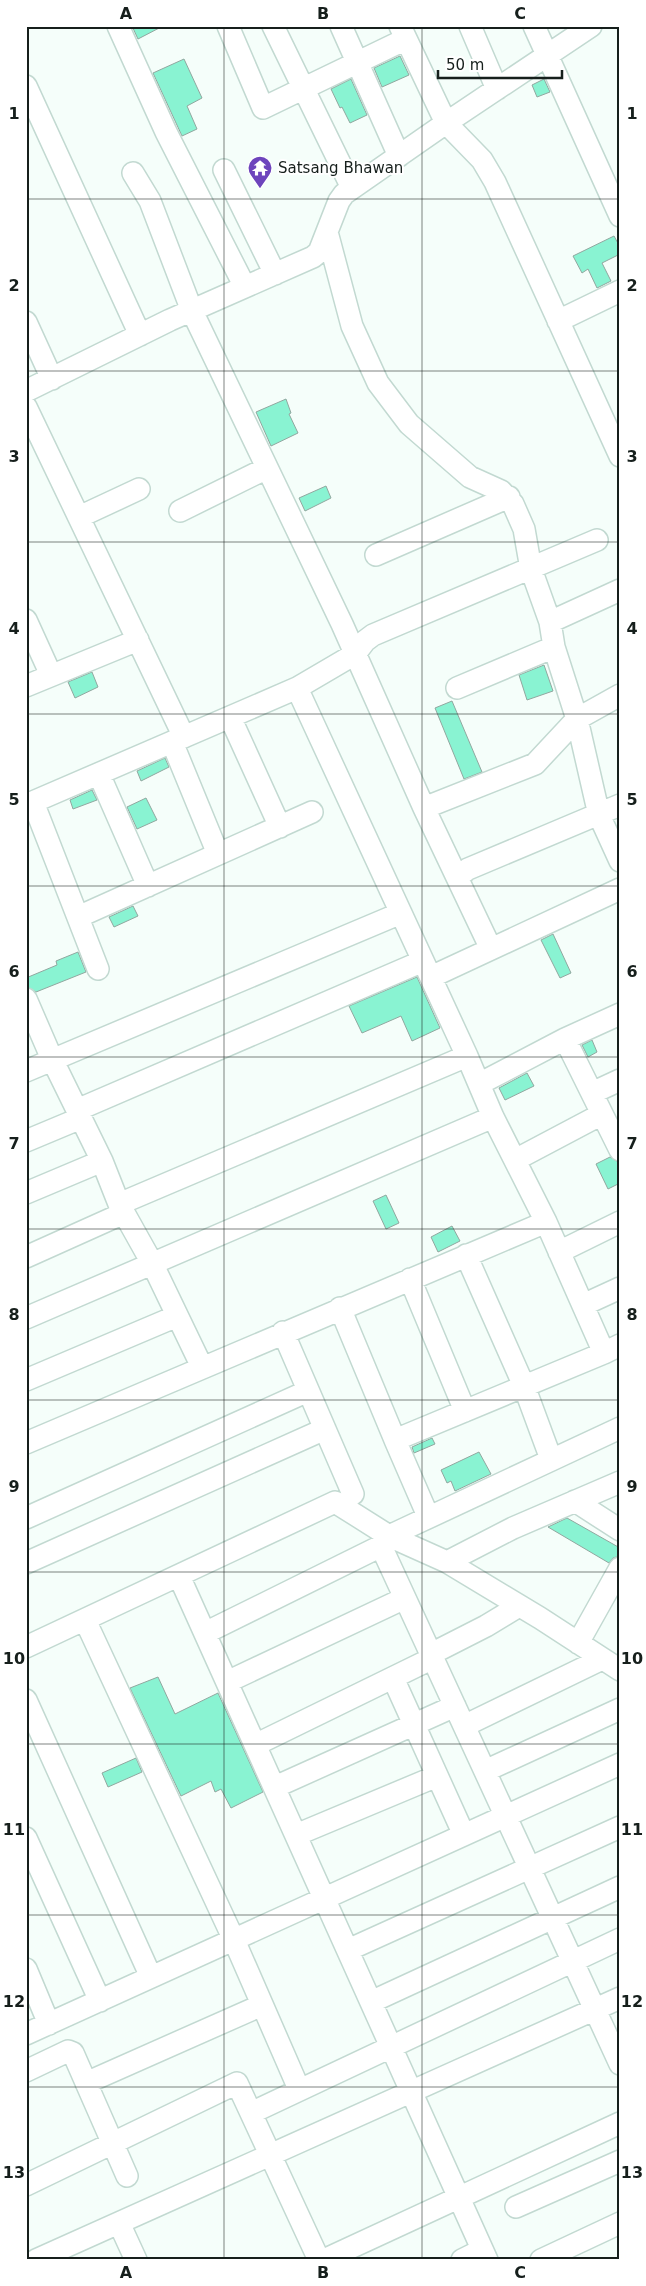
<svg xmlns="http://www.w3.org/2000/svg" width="646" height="2286" viewBox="0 0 646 2286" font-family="'DejaVu Sans',sans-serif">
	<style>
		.building { fill: #89f3d2; stroke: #91a79f }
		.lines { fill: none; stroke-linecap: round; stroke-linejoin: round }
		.minor-casing { stroke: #c2d9d1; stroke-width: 24 }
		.minor { stroke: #fff; stroke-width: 21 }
		.grid { fill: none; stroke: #161f1c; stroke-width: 1; stroke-opacity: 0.55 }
		.labels { text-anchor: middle; stroke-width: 4; stroke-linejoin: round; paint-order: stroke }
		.poi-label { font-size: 15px; fill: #161f1c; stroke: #fff; text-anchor: start }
		.neatline { fill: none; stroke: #161f1c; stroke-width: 2 }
		.grid-label { font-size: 16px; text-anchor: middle; font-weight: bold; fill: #161f1c }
	</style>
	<rect width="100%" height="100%" fill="#f5fefa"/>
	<path class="building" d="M132,26H163L138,39Z
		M400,56L409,75L382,87L374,68Z
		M184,59L202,98L187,106L197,129L182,136L153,73Z
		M351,79L367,115L350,123L342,107L340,108L331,89Z
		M544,79L550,92L537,97L532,85Z
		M614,236L620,247V254L602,263L611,281L597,288L588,269L582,273L573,256Z
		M286,399L291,413L289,414L298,433L271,446L256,412Z
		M326,486L331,498L305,511L299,498Z
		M544,665L553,691L527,700L519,675Z
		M92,672L98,687L75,698L68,682Z
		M452,701L482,772L464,779L435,708Z
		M165,758L169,767L141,781L137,771Z
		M92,790L97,800L73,809L70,800Z
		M146,798L157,820L137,829L127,807Z
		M133,906L138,916L114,927L109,917Z
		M553,934L571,973L560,978L541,940Z
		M78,952L86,972L36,992L27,987L26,978L57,965L56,961Z
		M417,977L440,1028L412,1041L401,1016L362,1033L349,1006Z
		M592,1040L597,1052L588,1057L582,1045Z
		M527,1073L534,1086L505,1100L499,1088Z
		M610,1157L620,1163V1183L608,1189L596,1164Z
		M386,1195L399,1223L386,1229L373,1201Z
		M452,1226L460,1241L438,1252L431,1237Z
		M432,1438L435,1444L414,1453L412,1447Z
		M479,1452L491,1474L455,1491L451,1481L447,1483L441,1470Z
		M567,1518L620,1548V1556L613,1558L609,1563L548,1527Z
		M158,1677L175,1714L218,1693L263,1792L231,1808L221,1789L215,1792L211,1781L181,1796L130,1688Z
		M136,1758L142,1772L108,1787L102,1773Z"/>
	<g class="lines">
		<defs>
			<path id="minor" d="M118,26L166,132L245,287
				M228,26L263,108L406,39
				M273,26L352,188
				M341,26L399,156
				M400,26L446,123L482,160L495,182L620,456
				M470,26L497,89
				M534,26L620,216
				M26,86L140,335
				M224,170L275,274
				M133,173L150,201L192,311L342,624L424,808L535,764L577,719L620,695
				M327,232L352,326L378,383L409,424L470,477L501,491L513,504L524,529L531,569L550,622L554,647L577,719L599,815L620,861
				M558,321L620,291
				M26,322L52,379
				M26,391L170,320L313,257L319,252L339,201L344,194L446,123L591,26
				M26,407L184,737
				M180,511L267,468
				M79,517L139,489
				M597,540L373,635L365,641L355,654L297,688L467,1056L493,1117L546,1222L604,1353L620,1345
				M376,555L509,497
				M26,620L51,675
				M550,622L620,590
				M26,686L138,640
				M457,688L554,647
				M230,717L280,827
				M172,742L218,854
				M99,774L148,886
				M33,802L98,969
				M26,805L297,688
				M424,808L491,949
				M457,877L468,869L620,805
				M78,917L312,812
				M431,977L620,889
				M26,999L52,1059L102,1161L119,1204L152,1263L202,1367
				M565,1039L620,1150
				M26,1071L401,913
				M479,1084L565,1039L620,1014
				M592,1093L620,1080
				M77,1110L423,961
				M26,1141L81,1118
				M515,1160L602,1114
				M26,1193L102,1161
				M119,1204L467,1056
				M559,1252L620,1222
				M466,1255L524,1386L551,1459
				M26,1257L124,1213
				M410,1279L465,1411
				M583,1305L620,1288
				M340,1308L395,1440
				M26,1318L493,1117
				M283,1332L353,1494
				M26,1380L177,1316
				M620,1428L389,1536L381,1546L620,2064
				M26,1443L546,1222
				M575,1501L620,1530
				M428,1516L395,1440L604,1353
				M26,1518L308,1391
				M447,1562L513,1528L620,1482
				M26,1563L325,1429
				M179,1576L487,2260
				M85,1620L234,1940L299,2089
				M205,1633L381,1546
				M578,1643L620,1568
				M26,1647L335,1502L389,1536L447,1562L540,1618L620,1670
				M431,1654L486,1626L519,1606
				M393,1678L464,1835
				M227,1682L405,1598
				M26,1700L151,1977
				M464,1726L602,1659
				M255,1745L433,1658
				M485,1771L620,1709
				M275,1787L455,1706
				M296,1835L437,1776
				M26,1838L100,2001
				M348,1950L620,1827
				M26,1969L49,2024
				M371,2002L620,1887
				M26,2034L620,1764
				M26,2071L68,2051L73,2053L127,2176
				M86,2083L262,2005
				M251,2113L620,1939
				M26,2185L237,2083L319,2260
				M516,2207L620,2161
				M119,2223L136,2260
				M36,2260L620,1998
				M324,2260L620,2123
				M462,2260L482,2250
				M541,2260L620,2223"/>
		</defs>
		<use href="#minor" class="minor-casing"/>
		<use href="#minor" class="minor"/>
	</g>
	<path class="grid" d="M224,26V2260M422,26V2260M26,199H620M26,371H620M26,542H620M26,714H620M26,886H620M26,1057H620M26,1229H620M26,1400H620M26,1572H620M26,1744H620M26,1915H620M26,2087H620"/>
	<defs>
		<symbol id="temple-pin" viewBox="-11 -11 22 30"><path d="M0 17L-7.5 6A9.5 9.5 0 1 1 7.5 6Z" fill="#6d44bc" stroke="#fff"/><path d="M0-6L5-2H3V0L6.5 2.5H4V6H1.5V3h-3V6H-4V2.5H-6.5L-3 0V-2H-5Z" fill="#fff"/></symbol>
	</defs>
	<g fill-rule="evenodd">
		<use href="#temple-pin" x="246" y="154" width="28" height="38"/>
	</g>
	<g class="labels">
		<g class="poi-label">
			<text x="278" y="173">Satsang Bhawan</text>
		</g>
	</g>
	<rect width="646" height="2286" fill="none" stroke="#ffffff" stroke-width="55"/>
	<path d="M438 70v8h124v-8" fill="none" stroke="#161f1c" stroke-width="2.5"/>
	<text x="446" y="70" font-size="15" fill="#161f1c" stroke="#ffffff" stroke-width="4" paint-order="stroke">50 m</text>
	<rect x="28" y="28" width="590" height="2230" class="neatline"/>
	<g class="grid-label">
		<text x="126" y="19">A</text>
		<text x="323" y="19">B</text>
		<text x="520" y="19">C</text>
		<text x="14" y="119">1</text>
		<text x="632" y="119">1</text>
		<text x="14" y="291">2</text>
		<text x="632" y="291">2</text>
		<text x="14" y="462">3</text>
		<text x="632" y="462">3</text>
		<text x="14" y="634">4</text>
		<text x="632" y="634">4</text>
		<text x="14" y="805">5</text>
		<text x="632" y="805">5</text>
		<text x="14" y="977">6</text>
		<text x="632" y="977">6</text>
		<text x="14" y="1149">7</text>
		<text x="632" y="1149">7</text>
		<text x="14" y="1320">8</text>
		<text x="632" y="1320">8</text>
		<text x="14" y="1492">9</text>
		<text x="632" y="1492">9</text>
		<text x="14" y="1664">10</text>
		<text x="632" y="1664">10</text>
		<text x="14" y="1835">11</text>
		<text x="632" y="1835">11</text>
		<text x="14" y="2007">12</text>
		<text x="632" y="2007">12</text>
		<text x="14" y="2178">13</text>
		<text x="632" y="2178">13</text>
		<text x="126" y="2278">A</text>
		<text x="323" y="2278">B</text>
		<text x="520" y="2278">C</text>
	</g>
</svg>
